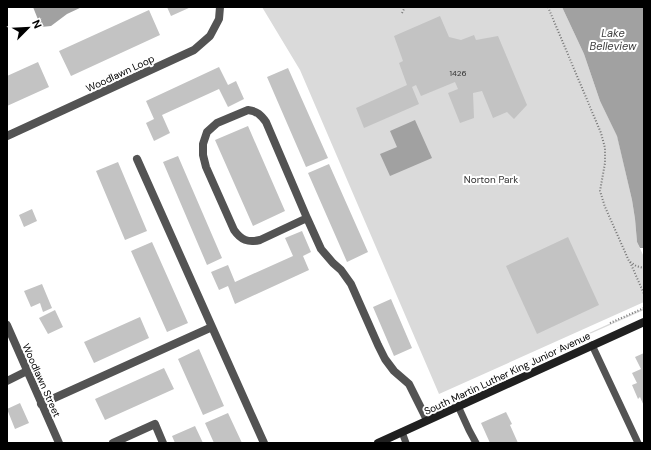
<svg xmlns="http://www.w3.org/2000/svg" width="651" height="450" viewBox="0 0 651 450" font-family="'DM Sans',sans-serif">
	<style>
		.green { fill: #dadada }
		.water { fill: #a1a1a1 }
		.building { fill: #c3c3c3 }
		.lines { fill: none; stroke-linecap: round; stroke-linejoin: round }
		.path { stroke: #757575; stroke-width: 2; stroke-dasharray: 1 2; stroke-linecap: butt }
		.lane { stroke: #535353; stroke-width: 7 }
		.street { stroke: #535353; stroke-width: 8 }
		.secondary { stroke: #202020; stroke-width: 8 }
		.labels { text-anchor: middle; stroke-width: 4; stroke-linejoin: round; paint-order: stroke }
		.number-label { font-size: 8px; fill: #313131 }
		.street-label { font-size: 10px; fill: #000; stroke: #fff }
		.park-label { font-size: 10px; fill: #313131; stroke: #fff }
		.water-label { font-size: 11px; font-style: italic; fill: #424242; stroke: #fff }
	</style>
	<rect width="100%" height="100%" fill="#fff"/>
	<path class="green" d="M262,7H562L584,54L600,101L617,135L632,200L635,219L637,242L644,257V302L439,394L300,70Z
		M644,308V310L483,381Z"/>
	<path class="water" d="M33,7H82L67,14L51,26L41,27Z
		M562,7H644V248H640L637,242L635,219L632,200L617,136L600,101L584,54Z
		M415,120L432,158L390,176L380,154L397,147L390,131Z"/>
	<path class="building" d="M167,7H191L171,16Z
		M149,10L160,35L71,76L59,51Z
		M440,16L449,37L461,40L474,35L476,40L498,36L527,105L514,119L507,112L493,118L482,91L473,93L474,118L460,123L448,93L458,89L455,82L421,96L416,85L412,87L419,104L364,128L356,108L407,85L399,63L403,61L394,36Z
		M38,62L49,87L7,106V76Z
		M219,67L228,85L236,81L244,99L228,107L219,89L162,115L170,133L154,141L146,123L154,119L146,101Z
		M288,68L328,158L306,167L267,77Z
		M248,126L285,211L253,226L215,140Z
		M178,156L222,258L207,265L163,162Z
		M118,162L147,231L125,240L96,171Z
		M329,164L368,252L347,262L308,173Z
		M32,209L37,221L24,227L19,215Z
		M302,231L311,252L303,256L309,270L235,304L228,286L219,290L211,272L228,265L235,282L293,256L285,238Z
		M568,237L599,305L537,334L506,266Z
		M152,242L188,323L167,332L131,251Z
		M42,284L52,308L43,312L40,303L31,307L24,291Z
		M391,299L412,348L394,356L373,307Z
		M55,310L63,327L48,334L39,318Z
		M140,317L149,338L94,363L84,342Z
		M199,349L224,406L203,415L178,359Z
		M644,353V406L640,397L638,399L632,385L637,383L632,373L641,369L635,357Z
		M164,368L174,389L105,420L95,399Z
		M20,403L29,423L15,429L7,409Z
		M506,412L512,424L510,425L518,443H490L481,423Z
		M228,413L242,443H214L205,423Z
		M195,426L203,443H175L172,436Z"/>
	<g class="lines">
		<path class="path" d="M548,7L601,133L605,148V163L600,191L605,207L629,261L636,266L644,268
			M402,13L405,7
			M630,262L644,294
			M610,323L644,308"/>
		<path class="lane" d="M592,345L638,443
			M458,406L469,430L476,443
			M402,432L406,443"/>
		<path class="street" d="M248,110C257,111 261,115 266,122L307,218L260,240C248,243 241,240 234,230L206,167L203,155V144L207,132L217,123Z
			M7,136L194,50L210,36L219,19L220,7
			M137,159L212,327
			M307,218L321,249L333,263L341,270L351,284L378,345L385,359L394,371L409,384L427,420
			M7,325L59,443
			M7,381L27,371
			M41,404L212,327L264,443
			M113,443L155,424L163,443"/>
		<path class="secondary" d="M378,443L644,322"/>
	</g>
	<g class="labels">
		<g class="number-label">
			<text x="458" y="76">1426</text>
		</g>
		<g class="street-label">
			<text transform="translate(120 73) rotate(-25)" y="4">Woodlawn Loop</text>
			<text transform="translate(507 373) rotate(-25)" y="4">South Martin Luther King Junior Avenue</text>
			<text transform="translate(42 380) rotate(66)" y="4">Woodlawn Street</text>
		</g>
		<g class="park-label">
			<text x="491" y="183">Norton Park</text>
		</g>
		<g class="water-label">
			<text x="613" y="37">Lake<tspan x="613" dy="13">Belleview</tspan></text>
		</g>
	</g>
	<rect width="651" height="450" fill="none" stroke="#000000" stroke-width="16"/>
	<g transform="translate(28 28) rotate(66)" stroke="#ffffff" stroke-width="3" paint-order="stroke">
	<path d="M0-3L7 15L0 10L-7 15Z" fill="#000000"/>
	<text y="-6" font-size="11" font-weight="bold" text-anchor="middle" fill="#000000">N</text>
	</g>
</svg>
